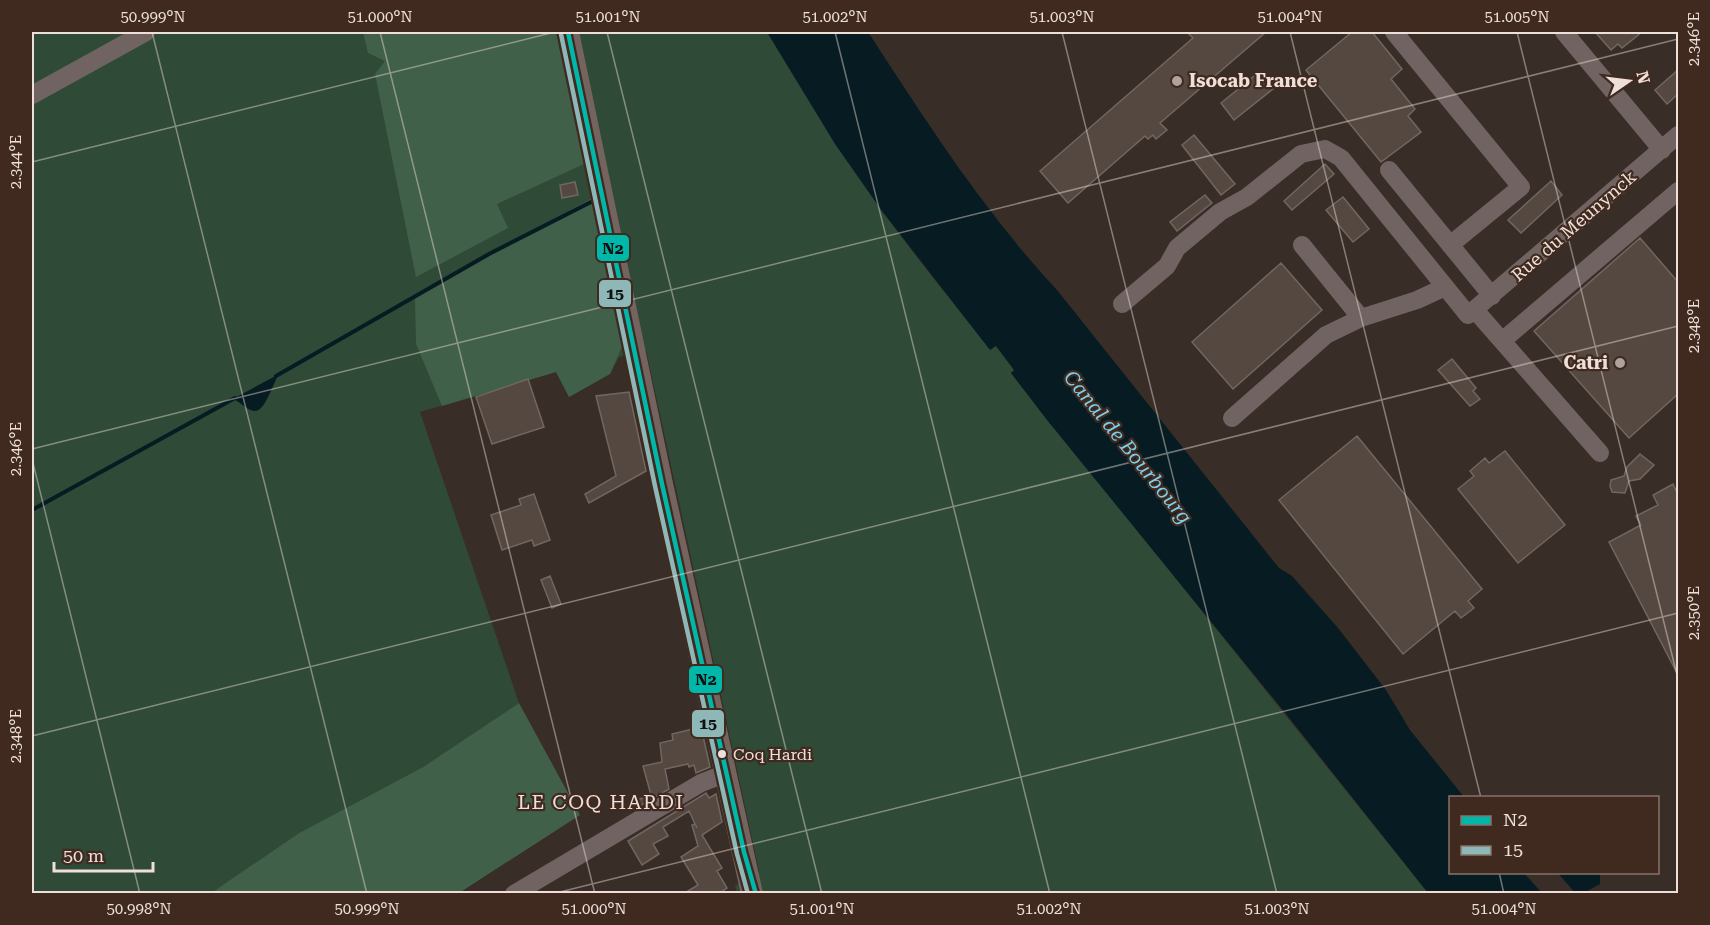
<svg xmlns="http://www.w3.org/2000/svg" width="1710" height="925" viewBox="0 0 1710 925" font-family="'Roboto Serif',serif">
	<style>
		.green { fill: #2f4a37 }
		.forest { fill: #41604a }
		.water { fill: #061c22 }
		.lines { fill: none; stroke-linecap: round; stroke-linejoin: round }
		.stream { stroke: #061c22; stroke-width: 4 }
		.building { fill: #544841; stroke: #716762; stroke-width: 1.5 }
		.minor { stroke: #706362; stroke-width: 18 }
		.major { stroke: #74635f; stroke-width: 22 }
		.bus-1-casing { stroke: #402a20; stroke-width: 9 }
		.bus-2-casing { stroke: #402a20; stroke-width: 9 }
		.bus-1 { stroke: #00b8aa; stroke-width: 4.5 }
		.bus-2 { stroke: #8eb8b7; stroke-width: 4.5 }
		.ticks { fill: none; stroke: #eee0d9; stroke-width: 1.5; stroke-opacity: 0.45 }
		.poi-dot { fill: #afa19b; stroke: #402a20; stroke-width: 2 }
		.bus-dot { fill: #eee0d9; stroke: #402a20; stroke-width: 2 }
		.labels { text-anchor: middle; stroke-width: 4.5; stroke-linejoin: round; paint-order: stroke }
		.bus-label { font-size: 16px; fill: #eee0d9; stroke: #402a20; text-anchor: start }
		.poi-label { font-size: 18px; font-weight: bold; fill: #eee0d9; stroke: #402a20; text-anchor: start }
		.street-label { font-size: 18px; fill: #eee0d9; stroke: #402a20 }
		.water-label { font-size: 20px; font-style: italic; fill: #7dceeb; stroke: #402a20 }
		.neighbourhood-label { font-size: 20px; letter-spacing: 1.5px; fill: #eee0d9; stroke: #402a20 }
		.line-badge { stroke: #402a20; stroke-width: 2 }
		.pale-badge-label { font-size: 16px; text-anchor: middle; font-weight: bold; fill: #111 }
		.neatline { fill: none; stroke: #eee0d9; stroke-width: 2 }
		.ticks-label { font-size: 15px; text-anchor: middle; fill: #eee0d9 }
	</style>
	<rect width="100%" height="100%" fill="#392d27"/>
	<path class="green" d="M32,32H767C804,93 841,154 883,212C917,259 954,304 990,349L995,345L1015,370L1011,373L1428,893H737L735,886L759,871L646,350L619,357L610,374L569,397L556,372L420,412L519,703L423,767L299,833L211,893H32Z"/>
	<path class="forest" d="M363,32H556L584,164L497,204L508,228L416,277L375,74L385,61L368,53Z
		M592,198L625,340L610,374L569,397L556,372L442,406L416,344L415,298Z
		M519,703L580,815L459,893H211L299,833L423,767Z"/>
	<path class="water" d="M767,32H868C926,121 984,212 1057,290L1279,568L1292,576L1338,628L1386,690L1410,730L1464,797L1450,798V872L1524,873L1542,893H1428L1286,714L1047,420L1011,373L1014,370L996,346L990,350L882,211L835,144Z
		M279,374C273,383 265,413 254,411C247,410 240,402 233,399Z
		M1558,873H1600V884L1584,893H1575Z"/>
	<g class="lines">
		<path class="stream" d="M276,376L489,254L593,201
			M32,510L235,398"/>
	</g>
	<path class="building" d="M1187,32H1266L1160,123L1167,130L1156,139L1153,135L1148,139L1145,136L1068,203L1040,171L1193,38Z
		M1352,32H1372L1402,69L1391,79L1415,109L1408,116L1421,132L1381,162L1306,70Z
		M1595,32H1642L1622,48L1618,44L1611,50Z
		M1678,70V94L1667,104L1655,90Z
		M1259,72L1273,89L1234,120L1221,103Z
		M1194,135L1235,184L1221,195L1182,145Z
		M1325,164L1334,174L1292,210L1284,201Z
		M1551,181L1562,195L1521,233L1508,220Z
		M575,182L578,195L562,198L560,185Z
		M1205,195L1212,203L1177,231L1170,222Z
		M1343,197L1369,229L1353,242L1326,210Z
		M1640,238L1678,282V394L1629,438L1534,331Z
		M1281,263L1322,310L1233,389L1192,342Z
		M1452,359L1476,388L1473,391L1480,399L1470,406L1438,370Z
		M528,379L544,427L492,444L476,397Z
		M629,392L646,471L589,503L585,494L616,476L596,396Z
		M1357,436L1482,589L1468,601L1474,608L1461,618L1455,611L1403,654L1279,500Z
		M1505,451L1565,525L1518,563L1458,489L1474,476L1470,471L1485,458L1489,463Z
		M1640,454L1654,465L1640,479L1629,481L1625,493L1612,492L1610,486L1611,480L1624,476L1627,467Z
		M1673,484L1678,495V675L1609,542L1641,525L1636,516L1658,505L1653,495Z
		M534,494L550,540L534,546L532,540L502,550L491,515L521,505L519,499Z
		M550,576L561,604L552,608L541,580Z
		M701,727L710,767L696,773L694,765L689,767L688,764L665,769L669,789L636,808L634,801L651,795L643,766L662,762L660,743L673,740L672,734Z
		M706,793L709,798L716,794L722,822L702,835L722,868L717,871L727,888L718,894H683L698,885L681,857L698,846L692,825L695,824L697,828L689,811L663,827L668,836L653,844L659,854L642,865L628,841Z"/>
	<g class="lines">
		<path class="minor" d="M1394,32L1521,187L1450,245
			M1564,32L1662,150
			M32,95L146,32
			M1389,170L1492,296
			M1302,245L1361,318L1417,300L1445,287
			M1122,304L1167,266L1177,248L1220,212L1247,197L1301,154L1325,149L1341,158L1468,315L1678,135
			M1475,310L1600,453
			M1502,341L1678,191
			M1232,418L1326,335L1361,318
			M514,894L701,783L727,773"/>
		<path class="major" d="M568,32L662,484L752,894"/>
		<defs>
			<path id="bus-1" d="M568,32L662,484L744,852L756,894"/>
			<path id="bus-2" d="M561,34L655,486L737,854L748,894"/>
		</defs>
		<use href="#bus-1" class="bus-1-casing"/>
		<use href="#bus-2" class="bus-2-casing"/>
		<use href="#bus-1" class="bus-1"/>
		<use href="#bus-2" class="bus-2"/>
	</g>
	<path class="ticks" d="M152,32L367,894M380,32L595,894M607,32L822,894M835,32L1050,894M1062,32L1277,894M1290,32L1481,798M1517,32L1678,679M32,162L555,32M32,449L1678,39M32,459L140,894M32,736L1678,326M1499,872L1504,894M552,894L1678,613"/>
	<g class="poi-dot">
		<circle cx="1177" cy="81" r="6"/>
		<circle cx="1620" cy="363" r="6"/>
	</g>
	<circle class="bus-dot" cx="722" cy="754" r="5"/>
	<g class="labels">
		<g class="bus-label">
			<text x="733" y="760">Coq Hardi</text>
		</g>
		<g class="poi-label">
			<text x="1189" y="87">Isocab France</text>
			<text x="1608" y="369" text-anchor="end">Catri</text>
		</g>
		<g class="street-label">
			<text transform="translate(1574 226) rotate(-41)" y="6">Rue du Meunynck</text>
		</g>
		<g class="water-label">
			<text transform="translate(1128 447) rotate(51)" y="7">Canal de Bourbourg</text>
		</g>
		<g class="neighbourhood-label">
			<text x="601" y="809">LE COQ HARDI</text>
		</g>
	</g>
	<g class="line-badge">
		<rect x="596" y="234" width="34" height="28" rx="6" fill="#00b8aa"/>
		<rect x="598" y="279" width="34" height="29" rx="6" fill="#8eb8b7"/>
		<rect x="688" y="665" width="35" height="29" rx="6" fill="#00b8aa"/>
		<rect x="691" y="709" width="34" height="29" rx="6" fill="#8eb8b7"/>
	</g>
	<g class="pale-badge-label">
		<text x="613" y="254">N2</text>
		<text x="615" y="299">15</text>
		<text x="706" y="685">N2</text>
		<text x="708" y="729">15</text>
	</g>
	<rect width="1710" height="925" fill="none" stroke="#402a20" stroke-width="66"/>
	<rect x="1449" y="796" width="210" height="78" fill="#402a20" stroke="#86736a" stroke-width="1.5"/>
	<rect x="1461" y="816" width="30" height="9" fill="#00b8aa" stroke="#86736a" stroke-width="1.5"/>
	<text x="1503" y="826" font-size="18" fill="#eee0d9">N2</text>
	<rect x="1461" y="846" width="30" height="9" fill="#8eb8b7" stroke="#86736a" stroke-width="1.5"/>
	<text x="1503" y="856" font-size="18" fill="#eee0d9">15</text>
	<g transform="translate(1629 81) rotate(76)" stroke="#402a20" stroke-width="4.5" paint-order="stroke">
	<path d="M0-4.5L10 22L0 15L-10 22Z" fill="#eee0d9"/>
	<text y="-9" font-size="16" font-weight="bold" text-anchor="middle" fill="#eee0d9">N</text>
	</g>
	<path d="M54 862v9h99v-9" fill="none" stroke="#eee0d9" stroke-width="3"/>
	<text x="63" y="862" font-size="18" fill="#eee0d9" stroke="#402a20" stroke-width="4.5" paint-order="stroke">50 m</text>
	<rect x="33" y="33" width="1644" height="859" class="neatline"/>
	<g class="ticks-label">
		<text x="153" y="22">50.999°N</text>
		<text x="380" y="22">51.000°N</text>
		<text x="608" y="22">51.001°N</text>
		<text x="835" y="22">51.002°N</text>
		<text x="1062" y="22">51.003°N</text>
		<text x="1290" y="22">51.004°N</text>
		<text x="1517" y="22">51.005°N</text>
		<text transform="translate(1694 39) rotate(-90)" y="5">2.346°E</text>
		<text transform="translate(16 162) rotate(-90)" y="5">2.344°E</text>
		<text transform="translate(1694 326) rotate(-90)" y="5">2.348°E</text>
		<text transform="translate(16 449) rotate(-90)" y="5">2.346°E</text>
		<text transform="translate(1694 613) rotate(-90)" y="5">2.350°E</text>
		<text transform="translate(16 736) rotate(-90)" y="5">2.348°E</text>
		<text x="139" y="914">50.998°N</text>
		<text x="367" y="914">50.999°N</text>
		<text x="594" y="914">51.000°N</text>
		<text x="822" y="914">51.001°N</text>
		<text x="1049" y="914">51.002°N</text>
		<text x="1277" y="914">51.003°N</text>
		<text x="1504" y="914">51.004°N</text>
	</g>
</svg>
